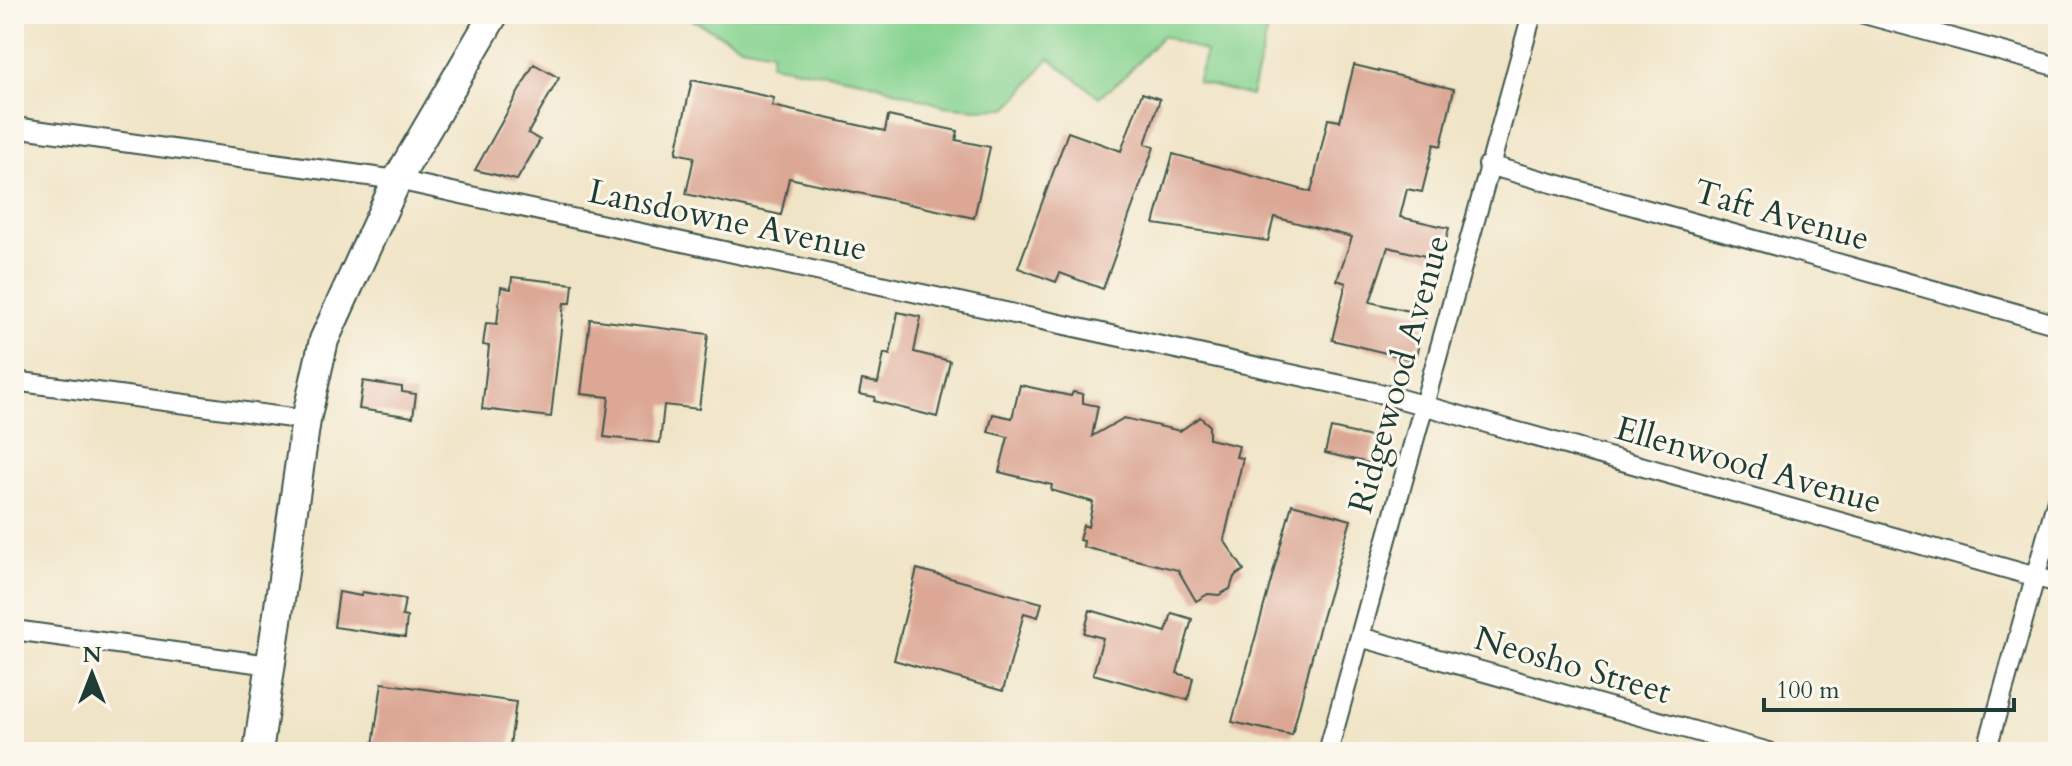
<svg xmlns="http://www.w3.org/2000/svg" width="2072" height="766" viewBox="0 0 2072 766" font-family="Cardo,serif">
	<style>
		.green { fill: #86d390; stroke: #528862; stroke-width: 2 }
		.building { fill: #dca795 }
		.lines { fill: none; stroke-linecap: round; stroke-linejoin: round }
		.street-casing { stroke: #3e564a; stroke-width: 22 }
		.primary-casing { stroke: #3e564a; stroke-width: 32 }
		.street { stroke: #fff; stroke-width: 18 }
		.primary { stroke: #fff; stroke-width: 28 }
		.labels { text-anchor: middle; stroke-width: 6; stroke-linejoin: round; paint-order: stroke }
		.street-label { font-size: 34px; fill: #1f3d34; stroke: #fbf7ec }
	</style>
	<rect width="100%" height="100%" fill="#fbf7ec"/>
	<filter id="ink" filterUnits="userSpaceOnUse"><feTurbulence type="fractalNoise" baseFrequency=".0125" numOctaves="2"/><feDisplacementMap in="SourceGraphic" scale="16" xChannelSelector="R" yChannelSelector="G"/><feConvolveMatrix kernelMatrix="1 2 1 2 8 2 1 2 1" color-interpolation-filters="sRGB"/></filter>
	<filter id="wash" filterUnits="userSpaceOnUse"><feTurbulence type="fractalNoise" baseFrequency=".006" numOctaves="4" result="noise"/><feDisplacementMap in="SourceGraphic" scale="32" xChannelSelector="R" yChannelSelector="G"/><feGaussianBlur stdDeviation="1.8" result="paint"/><feColorMatrix in="noise" values="0 0 0 0 0 0 0 0 0 0 0 0 0 0 0 0 0 1.4 0 .05"/><feComposite in="paint" operator="in"/></filter>
	<g filter="url(#wash)">
		<rect width="100%" height="100%" fill="#f0e4c6"/>
		<path class="green" d="M682,14H1270V21L1251,96L1197,82L1206,52L1162,36L1123,78L1099,97L1049,58L1022,93L1007,108L975,109L944,106L862,80L770,64L772,52L741,46Z"/>
		<g id="blocks">
			<path class="building" d="M534,64L559,78L528,133L540,140L517,180L475,170Z
				M1354,65L1454,89L1441,146L1434,144L1422,192L1407,189L1400,217L1449,228L1441,260L1388,247L1370,302L1426,315L1415,360L1332,340L1346,283L1337,280L1352,237L1274,217L1268,241L1154,224L1173,154L1311,192L1328,119L1340,121Z
				M692,80L774,98L772,106L885,131L888,116L958,131L956,140L990,147L974,218L789,178L781,215L686,194L694,157L676,153Z
				M1142,93L1160,99L1145,144L1154,147L1103,289L1060,273L1056,282L1018,268L1068,132L1121,151Z
				M512,277L573,284L571,303H564L551,417L482,409L489,346L483,345L486,323L497,324L501,287L511,289Z
				M898,312L921,317L914,352L950,361L937,417L874,401L875,397L859,394L862,380L878,383L884,353L890,355Z
				M590,319L708,334L699,409L664,405L660,443L604,437L609,397L581,394Z
				M363,381L402,387V392L416,394L413,417L359,409Z
				M1020,385L1071,396L1073,392L1083,394V403L1098,406L1092,436L1124,418L1180,431L1200,417L1209,425V439L1239,446L1236,457L1243,458L1224,540L1244,570L1234,577L1230,589L1219,595L1208,594L1196,601L1178,570L1083,547L1084,541L1079,540L1083,525L1088,527L1093,502L1051,490L1052,485L999,472L1008,437L988,432L993,414L1012,418Z
				M1331,428L1375,438L1369,463L1325,453Z
				M1292,504L1351,520L1321,621L1292,735L1232,722Z
				M917,569L1042,603L1038,617L1024,613L1003,691L894,660Z
				M339,592L361,596L362,592L405,599L402,616L407,617L405,637L334,627Z
				M1090,610L1166,632L1172,613L1192,619L1177,673L1193,678L1188,700L1093,674L1103,638L1084,633Z
				M382,683L516,702L509,752H372Z"/>
		</g>
	</g>
	<g filter="url(#ink)">
		<use href="#blocks" fill-opacity="0" stroke="#3e564a" stroke-width="2"/>
		<g class="lines">
			<defs>
				<path id="street" d="M1864,14L2058,67
					M14,127L397,180L1383,394L2058,583
					M1488,165L2058,325
					M14,381L306,420
					M14,630L270,665
					M1360,637L1769,752
					M1328,752L1532,14
					M1986,752L2058,496"/>
				<path id="primary" d="M258,752L306,420L324,340L397,180L494,14"/>
			</defs>
			<use href="#street" class="street-casing"/>
			<use href="#primary" class="primary-casing"/>
			<use href="#street" class="street"/>
			<use href="#primary" class="primary"/>
		</g>
	</g>
	<g class="labels">
		<g class="street-label">
			<text transform="translate(1782 214) rotate(16)" y="12">Taft Avenue</text>
			<text transform="translate(728 219) rotate(12)" y="12">Lansdowne Avenue</text>
			<text transform="translate(1398 374) rotate(-74)" y="12">Ridgewood Avenue</text>
			<text transform="translate(1749 464) rotate(16)" y="12">Ellenwood Avenue</text>
			<text transform="translate(1573 664) rotate(16)" y="12">Neosho Street</text>
		</g>
	</g>
	<rect width="2072" height="766" fill="none" stroke="#fbf7ec" stroke-width="48"/>
	<g transform="translate(92 674)" stroke="#fbf7ec" stroke-width="6" paint-order="stroke">
	<path d="M0-6L14 30L0 20L-14 30Z" fill="#1f3d34"/>
	<text y="-12" font-size="22" font-weight="bold" text-anchor="middle" fill="#1f3d34">N</text>
	</g>
	<path d="M1764 698v12h250v-12" fill="none" stroke="#1f3d34" stroke-width="4"/>
	<text x="1776" y="698" font-size="24" fill="#1f3d34" stroke="#fbf7ec" stroke-width="6" paint-order="stroke">100 m</text>
</svg>
